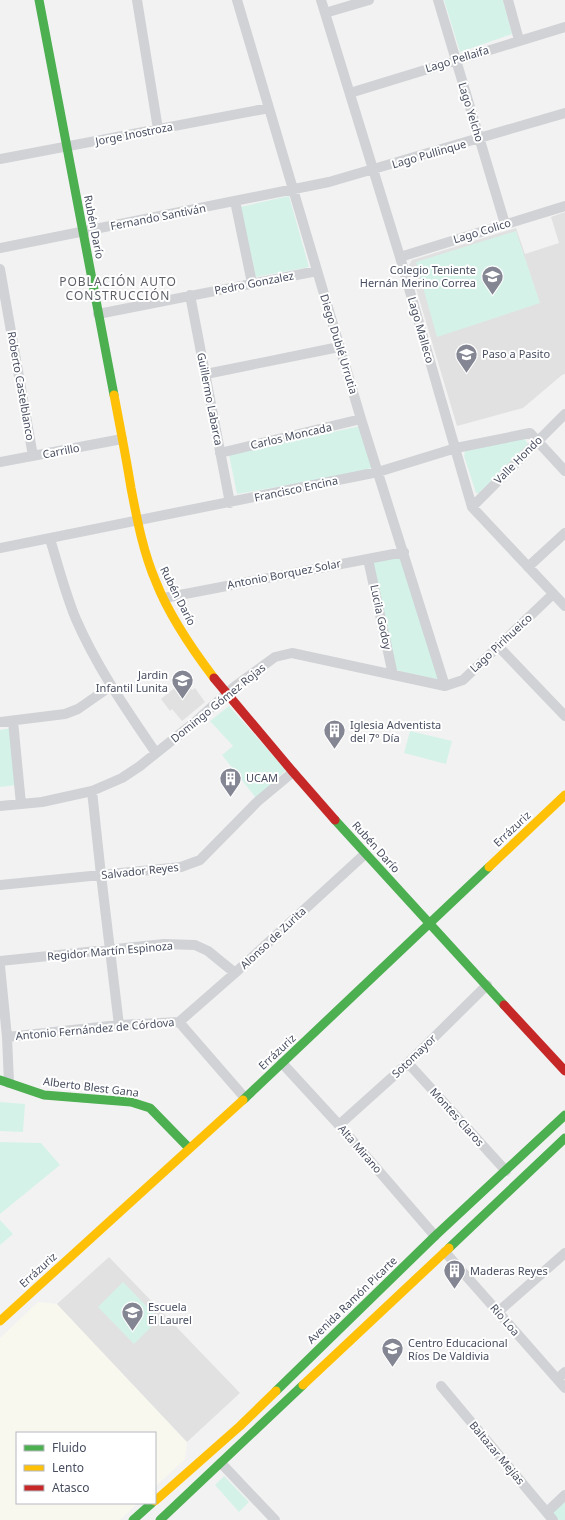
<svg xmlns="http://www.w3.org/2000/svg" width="565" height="1520" viewBox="0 0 565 1520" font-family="'Noto Sans',sans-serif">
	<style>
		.commercial { fill: #f8f8ee }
		.education { fill: #e1e1e2 }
		.green { fill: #d5f2e9 }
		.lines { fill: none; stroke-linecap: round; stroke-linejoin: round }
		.street { stroke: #d0d2d5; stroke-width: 10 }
		.fast { stroke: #4caf50; stroke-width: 9 }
		.slow { stroke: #ffc107; stroke-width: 9 }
		.jam { stroke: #c62828; stroke-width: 9 }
		.labels { text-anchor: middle; stroke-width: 4; stroke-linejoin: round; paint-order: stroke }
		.street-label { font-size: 11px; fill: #484e60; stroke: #fff }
		.poi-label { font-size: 11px; fill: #484e60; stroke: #fff; text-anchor: start }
		.neighbourhood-label { font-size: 12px; letter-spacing: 1px; fill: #5d5f66; stroke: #fff }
	</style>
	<rect width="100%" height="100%" fill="#f2f2f2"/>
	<path class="commercial" d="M38,1302L57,1304L187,1442L185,1459L155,1487V1433H17V1503H138L120,1520H0V1338Z"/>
	<path class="education" d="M565,212V374L562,375L523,408L457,426L409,265L412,260L516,228L525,254L559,243L551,217Z
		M184,680L192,690L195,688L205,702L182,721L172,709L170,711L161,699Z
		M109,1257L240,1393L187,1442L57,1304Z"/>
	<path class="green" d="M444,0H503L512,34L460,52Z
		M289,196L309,267L256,277L240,207Z
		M516,231L540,303L437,337L416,262Z
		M360,426L372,468L329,478L237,494L229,455Z
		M524,438L528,444L479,493H476L464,456L465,451Z
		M402,556L440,680L395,670L370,563Z
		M229,706L286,770L256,798L222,755L233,746L210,721Z
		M11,728L17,785L0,787V730Z
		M410,731L452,741L446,764L404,753Z
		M0,1102L25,1104L23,1132L0,1131Z
		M0,1142L41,1143L60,1165L0,1214Z
		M0,1220L13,1234L0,1245Z
		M123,1282L159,1319L134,1344L98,1307Z
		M224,1476L249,1502L239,1512L215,1485Z
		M565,1500V1520H558L551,1512Z"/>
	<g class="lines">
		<path class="street" d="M137,0L158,129
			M237,0L361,419L445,686
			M321,0L400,257L472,507L565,606
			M438,0L505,224
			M508,0L519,40
			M325,13L369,0
			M350,93L565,27
			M0,159L269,108
			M235,201L252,283
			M0,248L329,182L565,113
			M400,257L565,206
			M0,269L33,456
			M190,295L230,503
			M98,314L317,271
			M206,374L339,347
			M220,453L361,419
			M0,462L122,439
			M472,507L565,414
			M50,539C58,565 65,592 75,617C96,666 126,709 156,753
			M0,548L378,472L456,448L530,433L565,471
			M368,559L393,675
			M528,567L565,533
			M164,598L404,552
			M498,646L565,716
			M445,686L463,680L553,594
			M13,721L21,804
			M0,722L65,714L78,709L111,686
			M92,791L101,875L119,1025
			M0,806L42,802L92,791L122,778L140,766L195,722L234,687L275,657L292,653L445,686
			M0,885L181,867L200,860L257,802L293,772
			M0,961L164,944L195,945L208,951L235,973
			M0,966L7,1037L9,1083
			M179,1022L235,973L365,854
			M179,1022L245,1098
			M7,1037L119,1025L179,1022
			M282,1063L339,1125L435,1236
			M408,1063L506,1171
			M339,1125L408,1063L487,985
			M445,1252L565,1388
			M498,1312L565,1253
			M557,1379L565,1372
			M441,1386L553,1520
			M221,1463L275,1520
			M547,1512L565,1495"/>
		<path class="fast" d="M39,0L114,395
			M335,820L504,1005
			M0,1080L44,1095L131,1102L150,1108L189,1148
			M243,1100L489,867
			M449,1248L565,1138
			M276,1391L435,1236L565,1115
			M133,1520L152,1503
			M160,1520L303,1385"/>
		<path class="slow" d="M114,395C120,426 126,457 131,488C137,519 143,552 156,582C169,615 192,649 214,678
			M489,867L565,795
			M0,1321L243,1100
			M303,1385L449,1248
			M155,1501L240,1426L276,1391"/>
		<path class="jam" d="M214,678L293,772L335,820
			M504,1005L565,1071"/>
	</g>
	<defs>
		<symbol id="school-pin" viewBox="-11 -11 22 30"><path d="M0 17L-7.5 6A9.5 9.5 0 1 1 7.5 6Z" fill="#848793" stroke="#fff"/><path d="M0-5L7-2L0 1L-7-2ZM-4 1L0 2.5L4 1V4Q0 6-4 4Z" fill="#fff"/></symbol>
		<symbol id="building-pin" viewBox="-11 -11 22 30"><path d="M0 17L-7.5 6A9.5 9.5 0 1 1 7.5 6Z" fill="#848793" stroke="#fff"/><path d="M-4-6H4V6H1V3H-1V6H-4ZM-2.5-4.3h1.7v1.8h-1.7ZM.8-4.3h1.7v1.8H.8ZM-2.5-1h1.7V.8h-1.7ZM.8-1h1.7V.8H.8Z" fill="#fff"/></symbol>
	</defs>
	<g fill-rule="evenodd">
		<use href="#school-pin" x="480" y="264" width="25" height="34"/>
		<use href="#school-pin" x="454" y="342" width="25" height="34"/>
		<use href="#school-pin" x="170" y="668" width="25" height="34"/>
		<use href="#building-pin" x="322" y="718" width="25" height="34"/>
		<use href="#building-pin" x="218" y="766" width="25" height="34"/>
		<use href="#building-pin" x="442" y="1258" width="25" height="34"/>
		<use href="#school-pin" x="120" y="1300" width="25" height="34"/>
		<use href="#school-pin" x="380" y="1336" width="25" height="34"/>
	</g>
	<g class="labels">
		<g class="street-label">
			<text transform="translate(457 59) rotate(-17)" y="4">Lago Pellaifa</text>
			<text transform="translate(471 112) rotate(73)" y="4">Lago Yelcho</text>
			<text transform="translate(134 134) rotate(-11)" y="4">Jorge Inostroza</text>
			<text transform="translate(429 154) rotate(-16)" y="4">Lago Pullinque</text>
			<text transform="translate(158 217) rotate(-11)" y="4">Fernando Santiván</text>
			<text transform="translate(94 227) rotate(79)" y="4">Rubén Darío</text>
			<text transform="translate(482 231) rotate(-17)" y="4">Lago Colico</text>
			<text transform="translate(254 283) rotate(-11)" y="4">Pedro Gonzalez</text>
			<text transform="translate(421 330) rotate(74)" y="4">Lago Malleco</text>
			<text transform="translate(339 344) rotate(73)" y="4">Diego Dublé Urrutia</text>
			<text transform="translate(21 386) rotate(80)" y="4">Roberto Castelblanco</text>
			<text transform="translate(210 399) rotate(79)" y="4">Guillermo Labarca</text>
			<text transform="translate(291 436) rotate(-13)" y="4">Carlos Moncada</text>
			<text transform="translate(61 451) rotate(-11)" y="4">Carrillo</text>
			<text transform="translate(518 460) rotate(-45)" y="4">Valle Hondo</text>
			<text transform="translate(296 489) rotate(-12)" y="4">Francisco Encina</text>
			<text transform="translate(284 574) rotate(-11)" y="4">Antonio Borquez Solar</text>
			<text transform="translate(178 596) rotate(63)" y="4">Rubén Darío</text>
			<text transform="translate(381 617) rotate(78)" y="4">Lucila Godoy</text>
			<text transform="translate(501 643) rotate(-43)" y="4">Lago Pirihueico</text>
			<text transform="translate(218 703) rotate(-39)" y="4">Domingo Gómez Rojas</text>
			<text transform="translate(512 829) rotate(-43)" y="4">Errázuriz</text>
			<text transform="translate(376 847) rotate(48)" y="4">Rubén Darío</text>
			<text transform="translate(140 871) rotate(-6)" y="4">Salvador Reyes</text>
			<text transform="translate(273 938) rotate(-43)" y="4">Alonso de Zurita</text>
			<text transform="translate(110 951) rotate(-5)" y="4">Regidor Martín Espinoza</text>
			<text transform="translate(95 1029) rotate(-5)" y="4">Antonio Fernández de Córdova</text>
			<text transform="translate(277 1052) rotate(-43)" y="4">Errázuriz</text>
			<text transform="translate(414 1056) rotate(-44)" y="4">Sotomayor</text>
			<text transform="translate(91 1087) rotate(7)" y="4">Alberto Blest Gana</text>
			<text transform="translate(457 1117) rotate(48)" y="4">Montes Claros</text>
			<text transform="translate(360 1149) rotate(49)" y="4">Alta Mirano</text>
			<text transform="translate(38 1270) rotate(-42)" y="4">Errázuriz</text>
			<text transform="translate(352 1300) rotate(-44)" y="4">Avenida Ramón Picarte</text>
			<text transform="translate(505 1320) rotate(49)" y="4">Río Loa</text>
			<text transform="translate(497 1453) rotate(50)" y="4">Baltazar Mejías</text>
		</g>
		<g class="poi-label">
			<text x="476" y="274" text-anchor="end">Colegio Teniente<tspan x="476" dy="13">Hernán Merino Correa</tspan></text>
			<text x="482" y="358">Paso a Pasito</text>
			<text x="168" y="679" text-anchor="end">Jardin<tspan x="168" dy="13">Infantil Lunita</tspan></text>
			<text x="350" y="729">Iglesia Adventista<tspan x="350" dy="13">del 7° Día</tspan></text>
			<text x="246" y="782">UCAM</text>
			<text x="470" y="1275">Maderas Reyes</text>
			<text x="148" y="1311">Escuela<tspan x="148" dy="13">El Laurel</tspan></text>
			<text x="408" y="1347">Centro Educacional<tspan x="408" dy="13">Ríos De Valdivia</tspan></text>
		</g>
		<g class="neighbourhood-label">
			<text x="118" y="286">POBLACIÓN AUTO<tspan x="118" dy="14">CONSTRUCCIÓN</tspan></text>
		</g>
	</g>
	<rect x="16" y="1432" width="140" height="72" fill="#ffffff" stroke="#b6b8bf"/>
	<rect x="24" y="1445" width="20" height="6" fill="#4caf50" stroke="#b6b8bf"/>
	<text x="52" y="1452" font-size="12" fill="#484e60">Fluido</text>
	<rect x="24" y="1465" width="20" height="6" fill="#ffc107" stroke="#b6b8bf"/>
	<text x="52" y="1472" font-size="12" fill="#484e60">Lento</text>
	<rect x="24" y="1485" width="20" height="6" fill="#c62828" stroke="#b6b8bf"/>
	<text x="52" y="1492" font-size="12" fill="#484e60">Atasco</text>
</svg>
